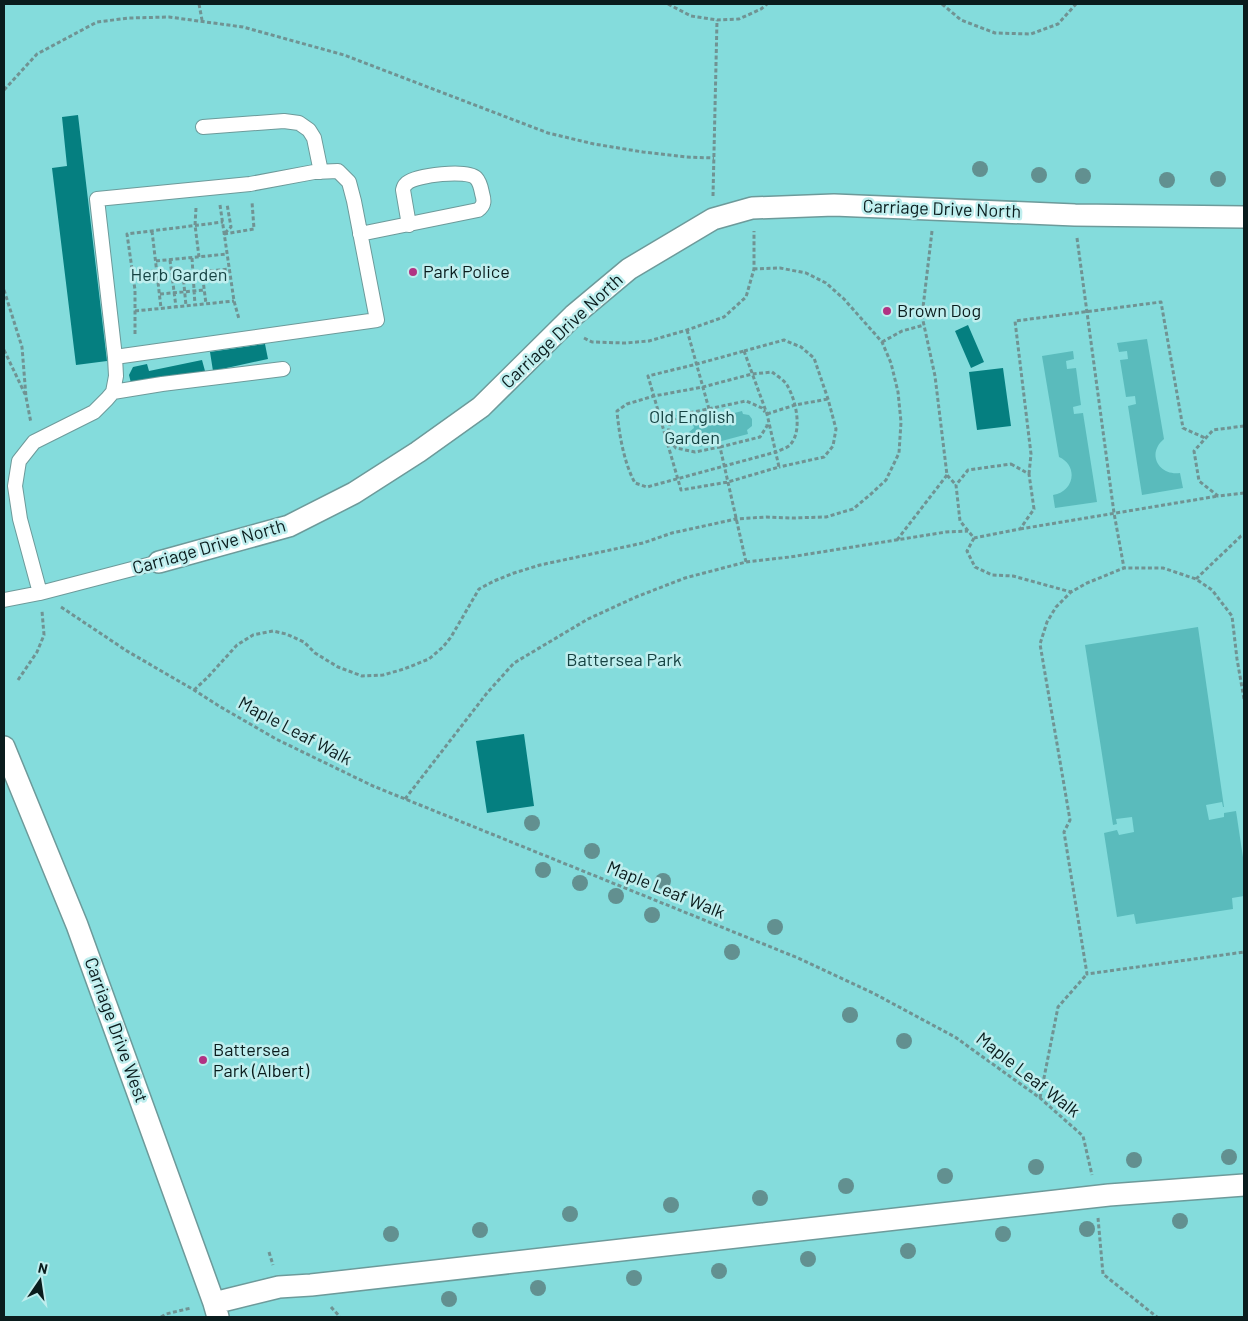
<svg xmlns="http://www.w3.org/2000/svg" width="1248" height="1321" viewBox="0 0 1248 1321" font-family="Barlow,sans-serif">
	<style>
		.green { fill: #84dcdc }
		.water { fill: #5abbbc }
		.building { fill: #057f80 }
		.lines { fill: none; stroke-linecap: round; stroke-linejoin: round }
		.service-casing { stroke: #6d9a9a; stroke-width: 16 }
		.pedestrian-casing { stroke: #6d9a9a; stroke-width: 24 }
		.path { stroke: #709393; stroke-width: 3; stroke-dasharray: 4 2.5; stroke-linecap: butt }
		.service { stroke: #fff; stroke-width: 14 }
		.pedestrian { stroke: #fff; stroke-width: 21 }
		.tree { fill: #629090 }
		.poi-dot { fill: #b13383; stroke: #bfeeee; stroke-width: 2 }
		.labels { text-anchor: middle; stroke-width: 5; stroke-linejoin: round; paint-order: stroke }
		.street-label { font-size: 18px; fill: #0a1c1d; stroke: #bfeeee }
		.poi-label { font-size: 18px; fill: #0a1c1d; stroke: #bfeeee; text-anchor: start }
		.park-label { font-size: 18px; fill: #164343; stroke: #bfeeee }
	</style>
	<rect width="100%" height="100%" fill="#bfeeee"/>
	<path class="green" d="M4,4H1244V1317H4Z"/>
	<path class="water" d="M1147,339L1164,439C1146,454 1159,476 1180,473L1183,488L1142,495L1128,406L1136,404L1135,396L1126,397L1120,360L1128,359L1127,351L1119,352L1117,343Z
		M1073,351L1074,359L1066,361L1067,369L1076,368L1081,405L1073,407L1074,414L1083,413L1097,502L1055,508L1053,495C1074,492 1079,466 1059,457L1042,356Z
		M742,411L743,414L749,415L752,419V426L747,430L748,434L699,447L698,443L692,442L688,438L689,432L694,428L693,424Z
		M1198,627L1224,807H1223L1222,802L1206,805L1209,820L1224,817V813L1236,811L1244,864V896L1232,898L1233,909L1136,924L1134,914L1117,917L1104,833L1117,830L1119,835L1134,832L1132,817L1116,819L1117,824L1113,825L1085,645Z"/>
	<path class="building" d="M78,115L107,361L76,365L52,168L67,166L62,117Z
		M968,325L984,362L971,368L955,331Z
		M265,344L268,359L213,371L210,352Z
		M202,360L205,371L131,383L129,375L133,367L147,364L149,371Z
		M1003,368L1011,426L977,430L969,372Z
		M524,734L534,806L487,813L476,741Z"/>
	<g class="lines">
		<defs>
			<path id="service" d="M203,127L284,121L299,123L309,130L314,138L321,172
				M360,234L478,210C485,205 484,200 482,193C481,188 480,182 476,178C467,169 417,175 407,183C404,186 404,186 403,190L409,225
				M113,392L162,384L283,369
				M40,593L20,519L15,486L19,461L34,442L94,412L107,399L113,392L116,376L115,357L97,199L250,184L314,172L338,171L349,182L354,201L377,320L115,357
				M4,600L40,593L159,562"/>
			<path id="pedestrian" d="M159,562L289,526L354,493L418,452L481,407L574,315L629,269L713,219L752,208L834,205L1075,215L1244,217
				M4,747L77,925L214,1303L218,1317
				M214,1303L279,1287L311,1285L1109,1195L1244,1185"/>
		</defs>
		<use href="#service" class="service-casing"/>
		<use href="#pedestrian" class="pedestrian-casing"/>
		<path class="path" d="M199,4L202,20
			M668,4L691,16L717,20L739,19L761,9L767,4
			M942,4L961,20L995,33L1031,34L1058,24L1076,4
			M4,90L37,54L97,22L129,18L169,17L243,27L344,55L548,133L594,144L643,152L686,157L714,158
			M713,196L717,20
			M220,205L234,301L239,319
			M196,208L195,225L199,257
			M152,231L161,308
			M932,231L922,316L935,376L947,475L956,485
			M225,233L231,227L227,204
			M224,234L254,229L252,202
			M1077,238L1114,513L1124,568
			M192,258L195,305
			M170,260L176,307
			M156,261L227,254
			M132,272L157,271
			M202,272L206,304
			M183,274L186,306
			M158,276L229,269
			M4,290L22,347L26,397L31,423
			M160,294L204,290
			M135,311L234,301
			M687,330L709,409
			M135,334V290L127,234L223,222
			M584,338L592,342L625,343L649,341L687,330L724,317L746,297L754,269V231
			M882,342L902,331L924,325
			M4,350L25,394
			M744,351L767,414L779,467L728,482L681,490L648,376L697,364Z
			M744,351L784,340L801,347L814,358L828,399L836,429L833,446L824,457L779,467
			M772,372C777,376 784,380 787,385C796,400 803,431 790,445C787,448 780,450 776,452L647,487L635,483C624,463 619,434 617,411L627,404L654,396L703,387L752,374Z
			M767,414L795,405L828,399
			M1244,426L1213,430L1194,451L1199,481L1218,496L1244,493
			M720,447L760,437L767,426V423
			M1011,464L1029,474L1034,509L1020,529L974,538L960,521L956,485L968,470Z
			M1029,474L1031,454L1015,321L1161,302L1183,428L1205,438
			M1020,529L1218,496
			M974,538L967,551L975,567L992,575L1013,576L1071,592
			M897,540L947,475
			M746,562L720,447L695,452L676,448L667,438L670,423L679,415L746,401L762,408L765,412
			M1196,579L1241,536L1244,535
			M61,607L127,651L194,690L219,706L276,739L373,786L798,958L873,993L955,1037L1040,1098L1083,1136L1092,1175
			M18,680L37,652L44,635L42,611
			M194,690L207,678L237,645L253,635L273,631L286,634L304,642L315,653L338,667L362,676L383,675L404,669L429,659L443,647L451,637L479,589L494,581L514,573L540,565L643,543L672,533L736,519L766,517L792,518L826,517L853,509L871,494L886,480L899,453L901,422L898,392L891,363L882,342L844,299L826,283L806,273L780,268L754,269
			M1244,699L1237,659L1232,616L1212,590L1196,579L1163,568H1124L1087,583L1071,592L1056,607L1047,622L1040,644L1070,820L1064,832L1087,974L1244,952
			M405,799L487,693L514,663L588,619L636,597L685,578L746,562L790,557L946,532L968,531
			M1040,1098L1058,1007L1087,974
			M1098,1218L1103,1274L1157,1317
			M269,1252L273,1265
			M331,1307L340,1317
			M161,1317L166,1314L191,1308"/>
		<use href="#service" class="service"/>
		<use href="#pedestrian" class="pedestrian"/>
	</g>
	<g class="tree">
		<circle cx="980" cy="169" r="8"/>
		<circle cx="1039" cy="175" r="8"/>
		<circle cx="1083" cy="176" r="8"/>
		<circle cx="1218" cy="179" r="8"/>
		<circle cx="1167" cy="180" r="8"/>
		<circle cx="532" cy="823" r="8"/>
		<circle cx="592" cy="851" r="8"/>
		<circle cx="543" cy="870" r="8"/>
		<circle cx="663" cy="881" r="8"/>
		<circle cx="580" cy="883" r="8"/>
		<circle cx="616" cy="896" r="8"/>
		<circle cx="652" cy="915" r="8"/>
		<circle cx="775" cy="927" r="8"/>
		<circle cx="732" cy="952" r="8"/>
		<circle cx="850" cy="1015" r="8"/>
		<circle cx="904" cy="1041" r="8"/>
		<circle cx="1229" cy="1157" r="8"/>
		<circle cx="1134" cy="1160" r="8"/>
		<circle cx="1036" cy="1167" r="8"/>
		<circle cx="945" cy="1176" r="8"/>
		<circle cx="846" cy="1186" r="8"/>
		<circle cx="760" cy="1198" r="8"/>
		<circle cx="671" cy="1205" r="8"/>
		<circle cx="570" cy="1214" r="8"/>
		<circle cx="1180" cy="1221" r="8"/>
		<circle cx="1087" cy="1229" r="8"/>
		<circle cx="480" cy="1230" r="8"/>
		<circle cx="391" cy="1234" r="8"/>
		<circle cx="1003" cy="1234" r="8"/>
		<circle cx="908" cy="1251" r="8"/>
		<circle cx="808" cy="1259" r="8"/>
		<circle cx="719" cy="1271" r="8"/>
		<circle cx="634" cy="1278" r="8"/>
		<circle cx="538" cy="1288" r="8"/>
		<circle cx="449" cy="1299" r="8"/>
	</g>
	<g class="poi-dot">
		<circle cx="413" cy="272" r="5"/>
		<circle cx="887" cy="311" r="5"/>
		<circle cx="203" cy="1060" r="5"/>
	</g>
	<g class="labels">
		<g class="street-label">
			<text transform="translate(942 209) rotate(2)" y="6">Carriage Drive North</text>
			<text transform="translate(562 331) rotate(-43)" y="6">Carriage Drive North</text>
			<text transform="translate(209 547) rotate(-16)" y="6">Carriage Drive North</text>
			<text transform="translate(295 731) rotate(28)" y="6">Maple Leaf Walk</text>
			<text transform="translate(666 890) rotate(22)" y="6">Maple Leaf Walk</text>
			<text transform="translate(116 1030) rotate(70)" y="6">Carriage Drive West</text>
			<text transform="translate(1028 1075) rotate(38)" y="6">Maple Leaf Walk</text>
		</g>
		<g class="poi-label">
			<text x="423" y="278">Park Police</text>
			<text x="897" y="317">Brown Dog</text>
			<text x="213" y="1056">Battersea<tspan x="213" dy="21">Park (Albert)</tspan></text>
		</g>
		<g class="park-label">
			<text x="179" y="281">Herb Garden</text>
			<text x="692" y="423">Old English<tspan x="692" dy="21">Garden</tspan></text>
			<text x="624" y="666">Battersea Park</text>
		</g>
	</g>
	<rect width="1248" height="1321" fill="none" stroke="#0a1c1d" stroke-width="10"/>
	<g transform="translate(40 1281) rotate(13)" stroke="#bfeeee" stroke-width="4" paint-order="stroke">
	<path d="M0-4L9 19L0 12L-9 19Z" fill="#0a1c1d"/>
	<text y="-8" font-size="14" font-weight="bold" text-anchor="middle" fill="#0a1c1d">N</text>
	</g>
</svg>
